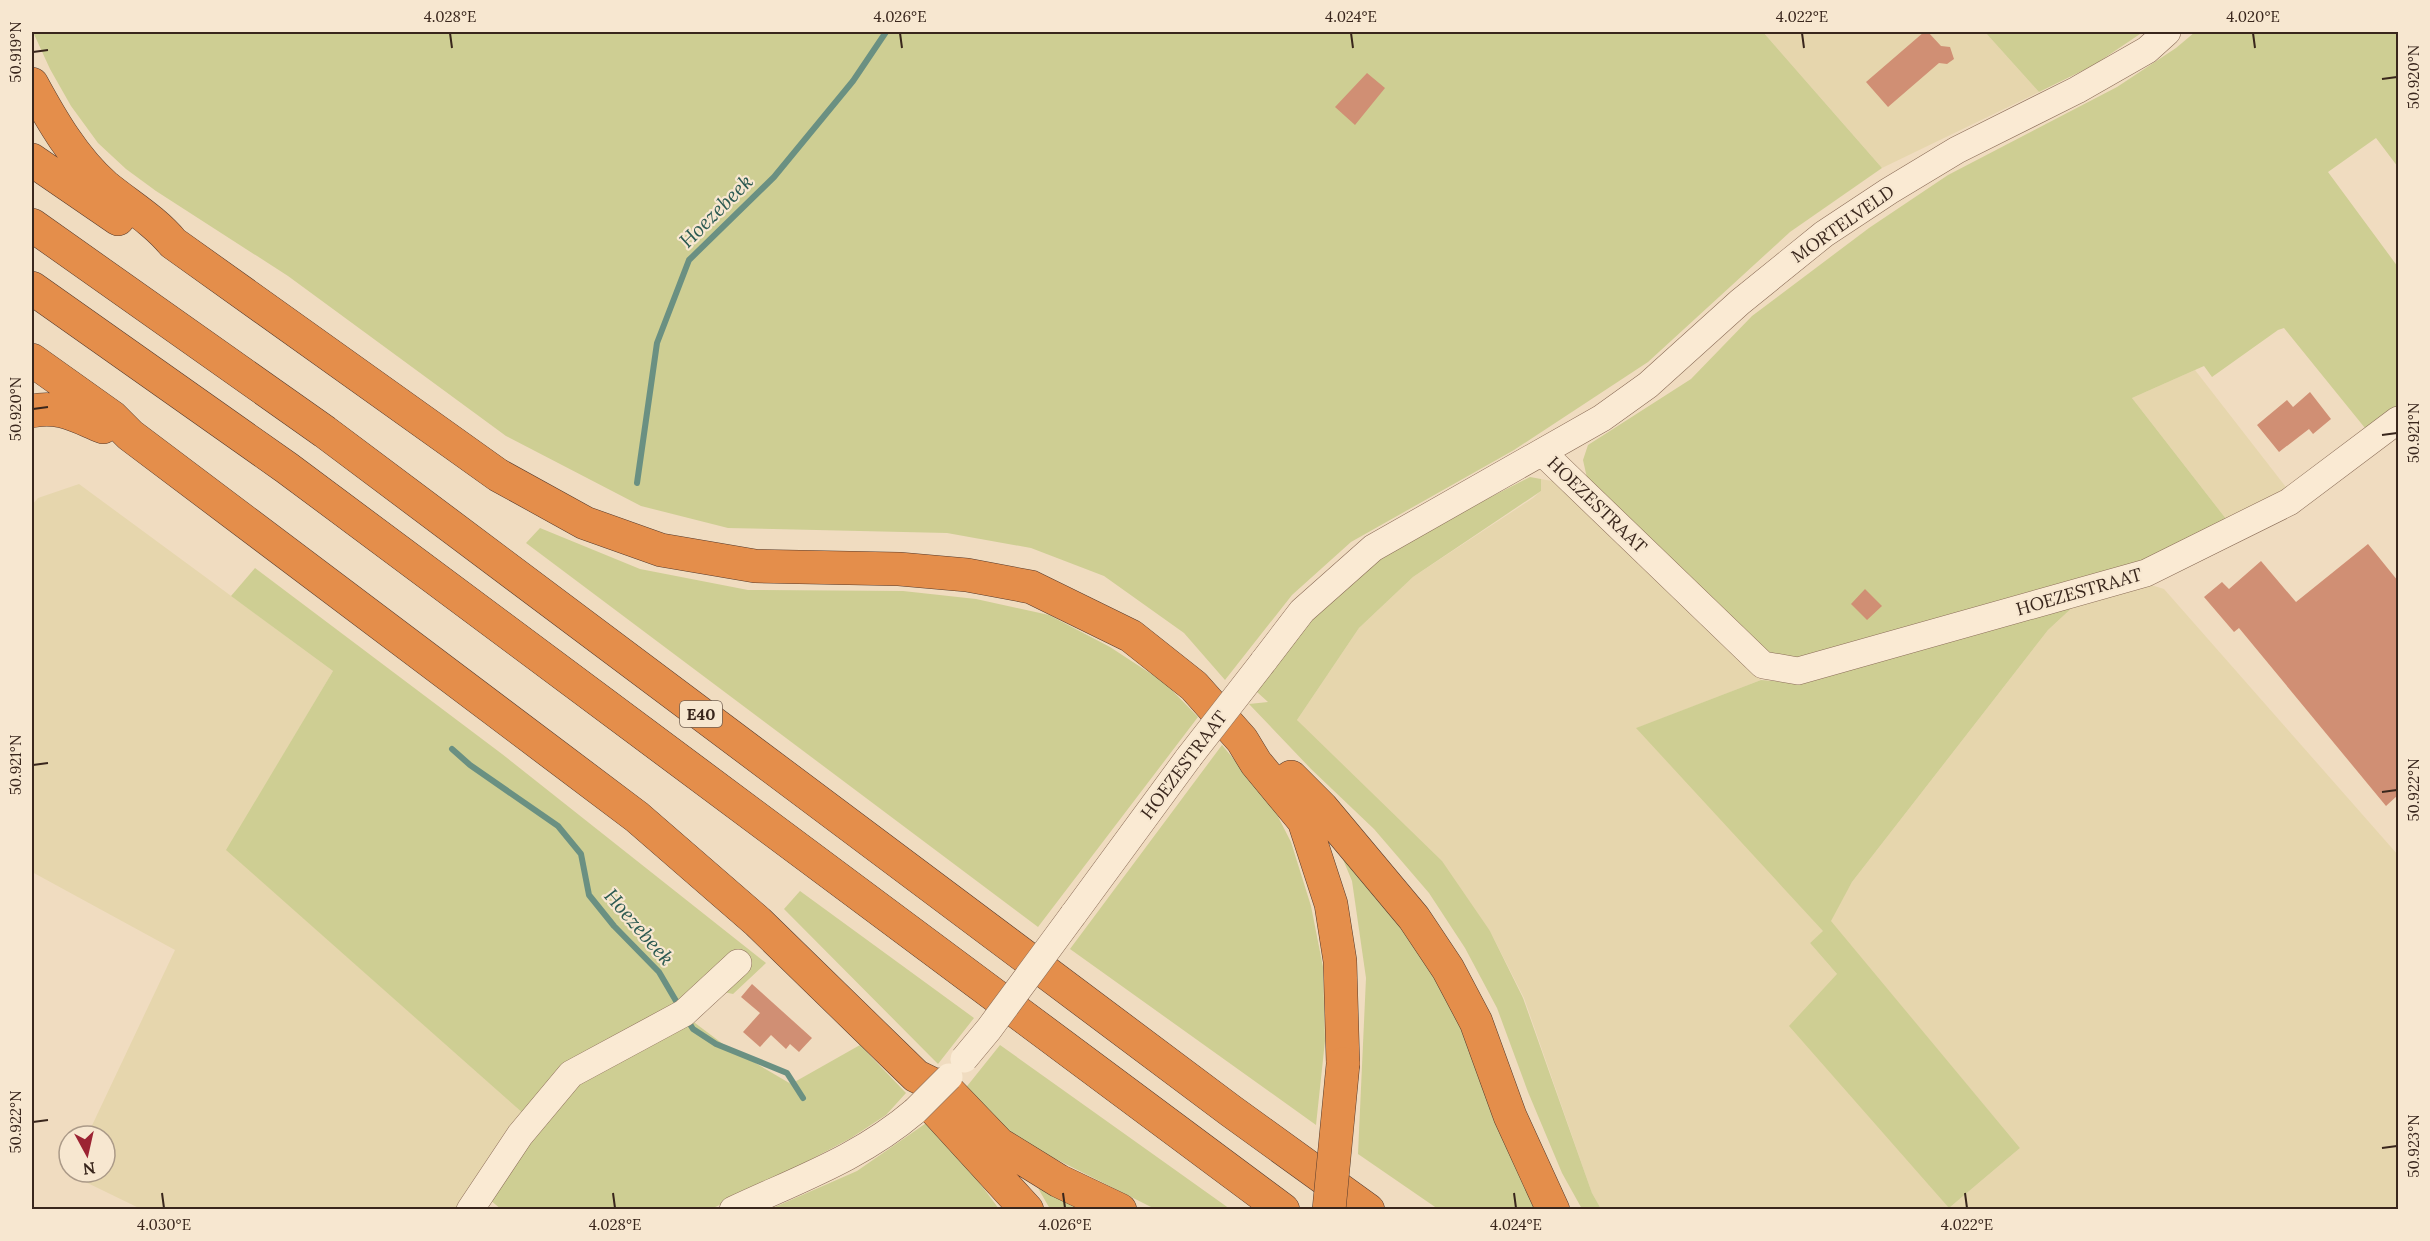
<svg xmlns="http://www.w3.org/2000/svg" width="2430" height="1241" viewBox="0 0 2430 1241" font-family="Lora,serif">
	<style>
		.farmland { fill: #e6d6ad }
		.green { fill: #cece93 }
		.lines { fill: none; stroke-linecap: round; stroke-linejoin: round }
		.stream { stroke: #6a9082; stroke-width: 6 }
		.building { fill: #d08f74 }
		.minor-casing { stroke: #8a6c57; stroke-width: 28 }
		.highway-casing { stroke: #573b2c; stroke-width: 34 }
		.minor { stroke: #faead3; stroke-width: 27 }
		.highway { stroke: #e48e4b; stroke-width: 33 }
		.minor-bridge-casing { stroke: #8a6c57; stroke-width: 28; stroke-linecap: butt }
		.highway-bridge-casing { stroke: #573b2c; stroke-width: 34; stroke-linecap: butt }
		.minor-bridge { stroke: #faead3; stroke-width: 27 }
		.highway-bridge { stroke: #e48e4b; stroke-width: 33 }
		.ticks { fill: none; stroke: #39261c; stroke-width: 2 }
		.labels { text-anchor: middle; stroke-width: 4.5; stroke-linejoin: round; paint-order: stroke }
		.shield { fill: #f7e7d0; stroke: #726052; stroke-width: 1.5 }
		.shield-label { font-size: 16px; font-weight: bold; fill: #39261c }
		.street-label { font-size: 18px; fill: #39261c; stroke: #f7e7d0 }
		.water-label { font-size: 20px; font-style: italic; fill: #2b5951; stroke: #f7e7d0 }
		.neatline { fill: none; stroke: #39261c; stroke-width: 2 }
		.ticks-label { font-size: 15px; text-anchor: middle; fill: #39261c }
	</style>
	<rect width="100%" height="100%" fill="#f0dcc0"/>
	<path class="farmland" d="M1763,32H1985L2039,92L1882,168Z
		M2195,370L2289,491L2230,524L2132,398Z
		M1541,479L1557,482L1573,497L1761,680L1637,728L1824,931L1810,943L1837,974L1949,1208L2020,1148L1830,921L1852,882L2048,630L2075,605L2148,584L2164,589L2398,855V1209H1601L1592,1193L1524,998L1490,931L1297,720L1359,628L1413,577L1533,498L1541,491Z
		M79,484L333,671L227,850L525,1115L465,1209H141L69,1174L105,1172V1136H87L175,950L32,872V505L38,498Z"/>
	<path class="green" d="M33,32H1763L1882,168L1790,232L1648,362L1514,450L1351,542L1292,595L1225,680L1184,633L1104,576L1031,548L947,533L728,528L641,506L506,436L288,276L156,191L126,169L98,143L71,106L50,69Z
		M1985,32H2143L2094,65L2039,92Z
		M2195,32H2398V167L2376,138L2328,172L2398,267V406L2369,433L2284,328L2278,330L2212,377L2204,366L2132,398L2230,524L2154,558L1800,663L1773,657L1589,487L1583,460L1588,445L1691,379L1752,316L1869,228L1948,175L2117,87L2176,48Z
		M1530,477L1541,479V491L1413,577L1359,628L1297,720L1442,861L1490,931L1523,998L1592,1193L1601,1209H1582L1562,1173L1528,1092L1497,1008L1465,948L1429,893L1374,829L1311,769L1249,704L1268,702L1257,692C1286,651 1316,609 1355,577C1407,536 1471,508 1530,477Z
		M540,528L640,569L748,590L903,591L976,599L1049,615L1110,647L1165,683L1198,717L1038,927L526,543Z
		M255,568L502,754L766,963L733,994L705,988L525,1115L226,850L333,671L231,596Z
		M2075,605L2048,630L1852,882L1831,921L2020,1148L1949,1208L1789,1026L1837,974L1810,943L1823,931L1636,728L1761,680L1787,682Z
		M1222,745L1272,805L1291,842L1311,906L1323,967L1325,1041L1316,1125L1070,949Z
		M1337,845L1447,986L1543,1209H1438L1358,1154L1366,978L1352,881Z
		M800,891L974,1018L938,1064L784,909Z
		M687,1017L723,1044L791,1084L860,1045L906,1093L886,1115L851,1138L763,1185L711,1209H501L485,1196L574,1081Z
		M1000,1045L1230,1209H1155L1012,1137L964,1090Z
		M932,1119L999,1209L768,1210L857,1171Z
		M1038,1188L1082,1209H1050Z"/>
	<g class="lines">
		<path class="stream" d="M637,483L657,343L689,260L774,177L853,81L886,32
			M452,749L470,765L558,826L581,854L589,895L614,926L659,972L679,1006
			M688,1021L693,1029L716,1044L787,1073L803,1098"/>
	</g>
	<path class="building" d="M1924,32H1928L1941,46L1950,47L1954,59L1947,64L1939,63L1888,107L1866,82Z
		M1367,73L1385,88L1355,125L1335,107Z
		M2310,392L2331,419L2313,434L2309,429L2279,452L2257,425L2287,400L2293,407Z
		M2368,544L2398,581V795L2386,806L2239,628L2234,632L2204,597L2222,582L2229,589L2261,561L2296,602Z
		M1865,589L1882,606L1867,620L1851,604Z
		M752,984L812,1038L799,1052L790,1044L786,1049L771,1035L760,1047L743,1032L760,1013L741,997Z"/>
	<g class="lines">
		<defs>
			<path id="minor" d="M1543,453L1763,665L1798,671L2146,573L2289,502L2398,420
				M1263,662L1302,611L1373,548L1602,418L1648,385L1740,302L1824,234L1889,191L1957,150L2077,90L2147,50L2167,32
				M1073,915L1189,757
				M470,1210L520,1135L571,1074L684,1013L738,963
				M733,1210C799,1179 860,1158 915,1111"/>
			<path id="highway" d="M32,84C51,119 74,159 105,186C128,205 154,220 173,243L498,475L585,523L661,550L755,566L899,569L967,575L1031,587L1131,636L1194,686L1242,740L1256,763L1304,821L1331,904L1340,961L1343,1064
				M32,160L118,219
				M32,225L325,432L1231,1111L1368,1210
				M32,288L287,468L1283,1210
				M32,360L112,417L130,435L637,817L758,922L916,1076L949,1092L999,1144L1059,1181L1120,1210
				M32,411C60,405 78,417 103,427
				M1291,777L1322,808L1414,918L1448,969L1476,1022L1510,1116L1553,1210
				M932,1106L1027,1210"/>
		</defs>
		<use href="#minor" class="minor-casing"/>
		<use href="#highway" class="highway-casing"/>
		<use href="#minor" class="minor"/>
		<use href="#highway" class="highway"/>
		<defs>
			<path id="minor-bridge" d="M1189,757L1263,662
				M964,1059L989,1029L1073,915
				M915,1111L949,1077"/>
			<path id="highway-bridge" d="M1329,1210L1343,1064"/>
		</defs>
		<use href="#minor-bridge" class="minor-bridge-casing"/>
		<use href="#highway-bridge" class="highway-bridge-casing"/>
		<use href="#minor-bridge" class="minor-bridge"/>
		<use href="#highway-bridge" class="highway-bridge"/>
	</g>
	<path class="ticks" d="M450,33L452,48M900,33L902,48M1351,33L1353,48M1802,33L1804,48M2253,33L2255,48M33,52L48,50M2382,79L2397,77M33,409L48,407M2382,435L2397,433M33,765L48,763M2382,792L2397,790M33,1122L48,1120M2382,1148L2397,1146M162,1193L164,1208M613,1193L615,1208M1063,1193L1065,1208M1514,1193L1516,1208M1965,1193L1967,1208"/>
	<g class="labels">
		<rect class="shield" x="680" y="701" width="42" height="26" rx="4.5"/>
		<g class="shield-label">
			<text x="701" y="720">E40</text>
		</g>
		<g class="street-label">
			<text transform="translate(1843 224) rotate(-35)" y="6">MORTELVELD</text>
			<text transform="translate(1597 505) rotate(44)" y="6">HOEZESTRAAT</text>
			<text transform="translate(2079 592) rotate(-16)" y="6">HOEZESTRAAT</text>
			<text transform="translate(1184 765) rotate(-53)" y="6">HOEZESTRAAT</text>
		</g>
		<g class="water-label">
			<text transform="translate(716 211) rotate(-45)" y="7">Hoezebeek</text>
			<text transform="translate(639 927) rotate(49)" y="7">Hoezebeek</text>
		</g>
	</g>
	<rect width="2430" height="1241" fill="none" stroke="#f7e7d0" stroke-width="66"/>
	<g transform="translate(87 1154) rotate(172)"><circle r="28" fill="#f7e7d0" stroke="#ab9a88" stroke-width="1.5"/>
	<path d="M0-4.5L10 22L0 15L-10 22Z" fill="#9c2433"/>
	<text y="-9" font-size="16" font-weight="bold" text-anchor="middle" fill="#39261c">N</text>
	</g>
	<rect x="33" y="33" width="2364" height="1175" class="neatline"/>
	<g class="ticks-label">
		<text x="450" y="22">4.028°E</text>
		<text x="900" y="22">4.026°E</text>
		<text x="1351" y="22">4.024°E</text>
		<text x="1802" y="22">4.022°E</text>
		<text x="2253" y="22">4.020°E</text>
		<text transform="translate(16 52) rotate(-90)" y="5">50.919°N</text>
		<text transform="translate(2414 77) rotate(-90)" y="5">50.920°N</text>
		<text transform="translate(16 409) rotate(-90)" y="5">50.920°N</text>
		<text transform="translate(2414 433) rotate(-90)" y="5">50.921°N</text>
		<text transform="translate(16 765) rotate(-90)" y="5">50.921°N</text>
		<text transform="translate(2414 790) rotate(-90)" y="5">50.922°N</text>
		<text transform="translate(16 1122) rotate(-90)" y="5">50.922°N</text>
		<text transform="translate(2414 1146) rotate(-90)" y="5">50.923°N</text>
		<text x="164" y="1230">4.030°E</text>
		<text x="615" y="1230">4.028°E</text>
		<text x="1065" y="1230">4.026°E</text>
		<text x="1516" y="1230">4.024°E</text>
		<text x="1967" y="1230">4.022°E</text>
	</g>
</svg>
